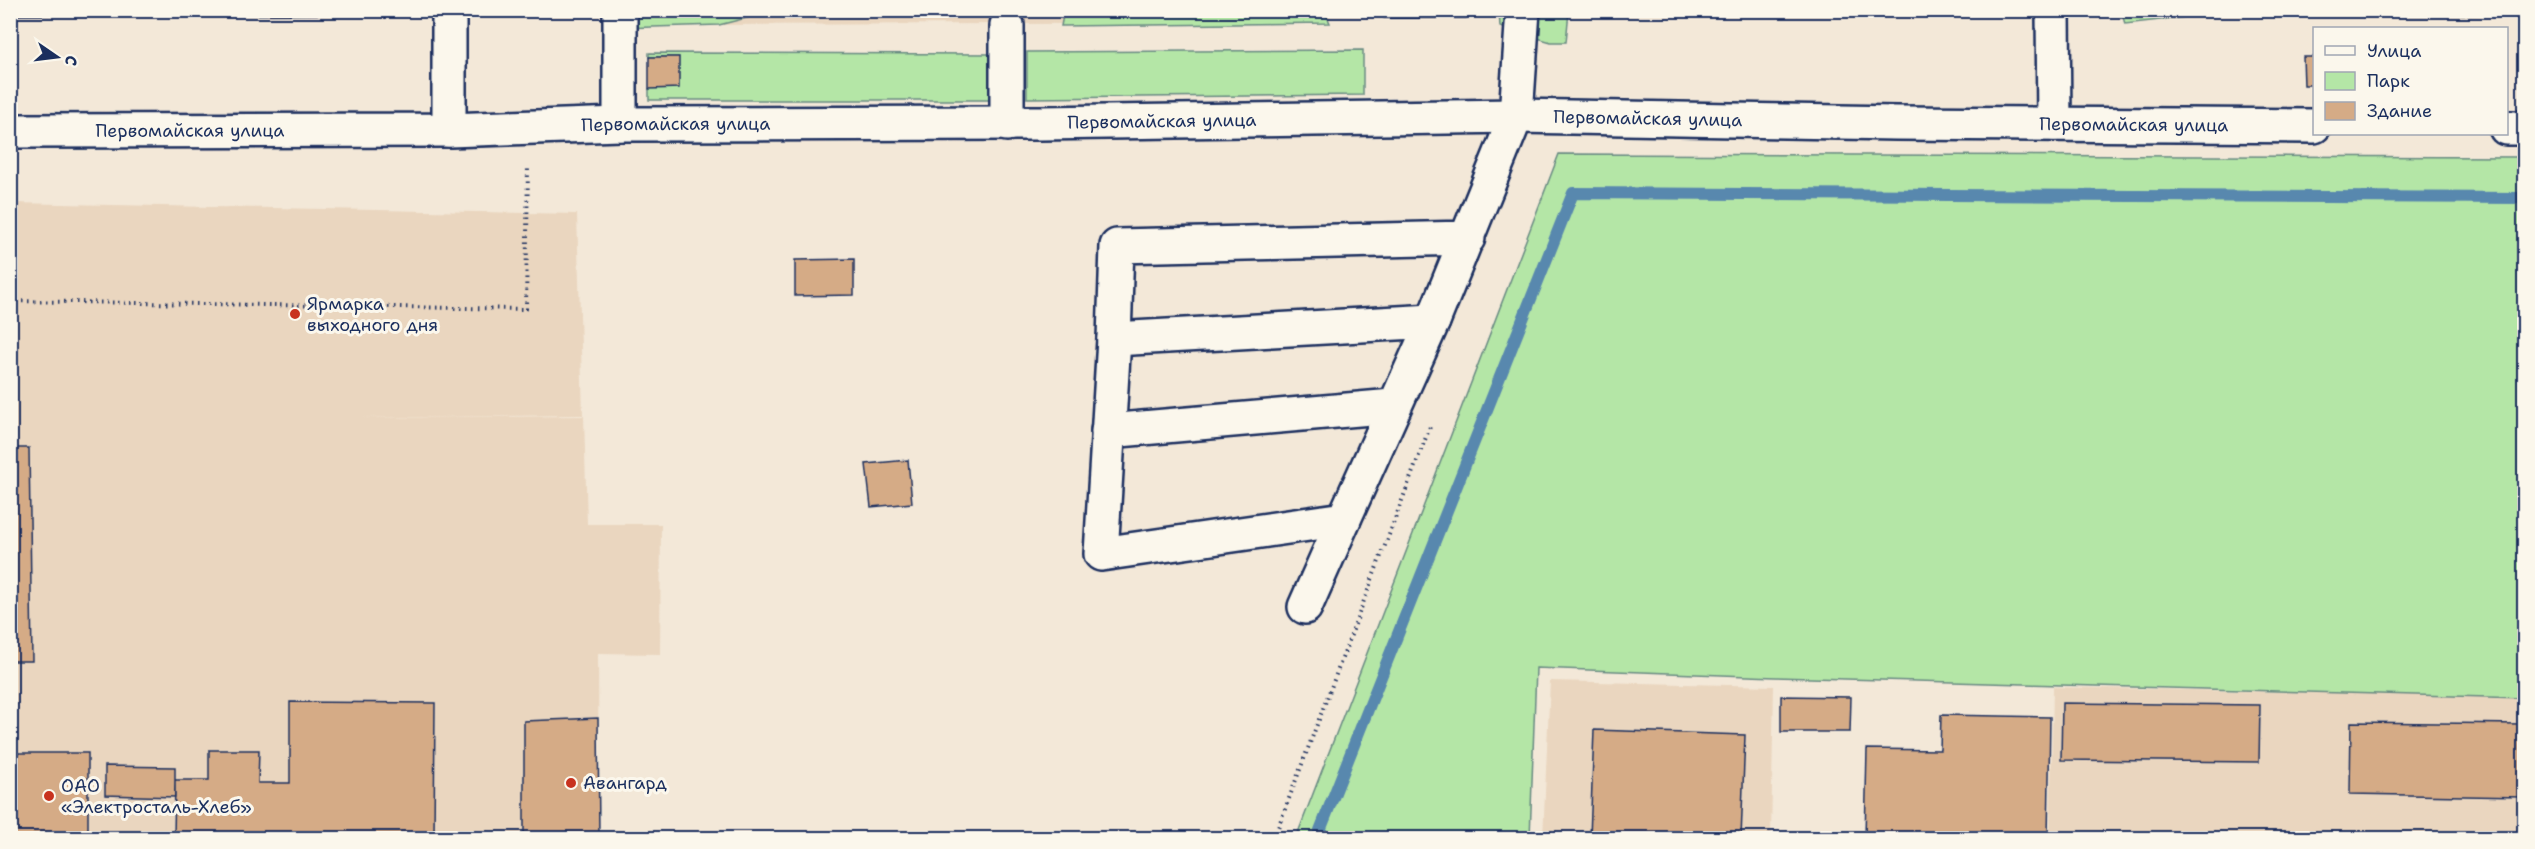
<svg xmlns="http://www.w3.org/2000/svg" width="2535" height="849" viewBox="0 0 2535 849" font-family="'Shantell Sans',sans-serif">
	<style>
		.built { fill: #ead6bf }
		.green { fill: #b4e6a6; stroke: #688a82; stroke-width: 1.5 }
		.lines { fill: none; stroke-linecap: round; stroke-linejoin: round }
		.stream { stroke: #5988ae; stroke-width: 12 }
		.building { fill: #d5ab86; stroke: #1b2f5e; stroke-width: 1.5 }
		.minor-casing { stroke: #1b2f5e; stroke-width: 38 }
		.path { stroke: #1b2f5e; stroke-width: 4; stroke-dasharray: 1.5 4.5; stroke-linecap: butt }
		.minor { stroke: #fbf7ec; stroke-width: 33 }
		.poi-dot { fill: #c8321e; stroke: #fbf7ec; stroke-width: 2 }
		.labels { text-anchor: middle; stroke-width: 6; stroke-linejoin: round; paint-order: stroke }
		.street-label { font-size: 18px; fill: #1b2f5e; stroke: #fbf7ec }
		.poi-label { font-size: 18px; fill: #1b2f5e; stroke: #fbf7ec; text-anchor: start }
	</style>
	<rect width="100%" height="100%" fill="#f3e8d8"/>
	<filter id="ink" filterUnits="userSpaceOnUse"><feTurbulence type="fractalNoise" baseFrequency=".0167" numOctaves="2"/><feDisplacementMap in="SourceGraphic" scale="12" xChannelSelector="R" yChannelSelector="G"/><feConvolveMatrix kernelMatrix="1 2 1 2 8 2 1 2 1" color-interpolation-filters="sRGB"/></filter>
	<g filter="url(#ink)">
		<path class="built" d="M1330,10V23L685,25L684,11Z
			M11,203L577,214L583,415L360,418L584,416L587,524H661L660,654L598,653L599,838H11Z
			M1550,681L1774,686L1771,838H1543Z
			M2053,687L2524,697V838H2050Z"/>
		<path class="green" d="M1064,10H1324L1330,23L1061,26Z
			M2121,10H2240V11L2125,24Z
			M620,11H774L719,25L620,28Z
			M1499,11H1569L1566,42H1551L1500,27Z
			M1363,50V95L1027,98V52Z
			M649,53L994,54V100H649V89L678,57H649Z
			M1559,154L2524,157V698L1775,677L1536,668L1530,838H1296Z"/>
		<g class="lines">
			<path class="stream" d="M1317,838L1573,193L2524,198"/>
		</g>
		<path class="building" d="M10,10H421V14L10,15Z
			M513,10H592V14H513Z
			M1384,10H1466V18H1384Z
			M2360,10H2524V14L2360,15Z
			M649,57H679V88L649,89Z
			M2303,57H2314V85H2304Z
			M854,259V295L795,296V260Z
			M10,448H29L32,661H10Z
			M908,460L912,503L871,507L866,464Z
			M1781,696L1851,697L1850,732H1781Z
			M290,702L435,703L434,838H174L175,780H209V750H259L258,783H290Z
			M2062,703L2260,705L2259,762L2061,760Z
			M1941,715L2050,717L2048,838H1865L1867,749L1940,750Z
			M598,718L599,838H524V721Z
			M2351,722L2523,724L2522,797L2350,794Z
			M1594,730L1745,735L1741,838H1590Z
			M10,753H88V838H10Z
			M105,766L175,767V797L105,795Z"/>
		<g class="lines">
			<defs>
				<g id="minor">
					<path d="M2053,10L2054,124"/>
					<path d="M1007,25V124"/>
					<path d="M620,124V10"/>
					<path d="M2506,128H2524"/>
					<path d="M449,130V10"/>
					<path id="s1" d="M10,131L449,130L620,124L1040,123L1516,116L1896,123L2314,126"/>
					<path d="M1468,238L1117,246L1114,339L1101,554L1344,519L1433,321L1516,116L1523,10"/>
					<path d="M1114,339L1433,321"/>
					<path d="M1108,431L1393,406"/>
					<path d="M1305,607L1344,519"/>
				</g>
			</defs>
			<use href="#minor" class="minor-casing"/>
			<path class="path" d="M10,301L526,309L528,165
				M1274,838L1431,424"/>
			<use href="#minor" class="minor"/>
		</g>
	</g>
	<g class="poi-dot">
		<circle cx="295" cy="314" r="6"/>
		<circle cx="571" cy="783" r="6"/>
		<circle cx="49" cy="796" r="6"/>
	</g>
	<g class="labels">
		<g class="street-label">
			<text dy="6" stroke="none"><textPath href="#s1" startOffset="1638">Первомайская улица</textPath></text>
			<text dy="6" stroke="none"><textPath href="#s1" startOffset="1152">Первомайская улица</textPath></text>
			<text dy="6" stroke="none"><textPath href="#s1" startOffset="666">Первомайская улица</textPath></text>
			<text dy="6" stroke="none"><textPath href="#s1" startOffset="2124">Первомайская улица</textPath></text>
			<text dy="6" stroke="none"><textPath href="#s1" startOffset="180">Первомайская улица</textPath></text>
		</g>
		<g class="poi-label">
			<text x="307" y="310">Ярмарка<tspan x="307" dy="21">выходного дня</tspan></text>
			<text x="583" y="789">Авангард</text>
			<text x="61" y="792">ОАО<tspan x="61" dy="21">«Электросталь-Хлеб»</tspan></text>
		</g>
	</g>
	<rect width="2535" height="849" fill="none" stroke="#fbf7ec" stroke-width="36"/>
	<rect x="18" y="18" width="2499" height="813" fill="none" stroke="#1b2f5e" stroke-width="2" filter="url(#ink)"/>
	<rect x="2313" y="27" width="195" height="108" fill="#fbf7ec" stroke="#a1a7b3" stroke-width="1.5"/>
	<rect x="2325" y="46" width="30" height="9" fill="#fbf7ec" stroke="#a1a7b3" stroke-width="1.5"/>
	<text x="2367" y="57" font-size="18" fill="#1b2f5e">Улица</text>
	<rect x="2325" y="72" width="30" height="18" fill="#b4e6a6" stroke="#a1a7b3" stroke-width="1.5"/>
	<text x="2367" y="87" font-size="18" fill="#1b2f5e">Парк</text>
	<rect x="2325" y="102" width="30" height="18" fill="#d5ab86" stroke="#a1a7b3" stroke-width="1.5"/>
	<text x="2367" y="117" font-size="18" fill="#1b2f5e">Здание</text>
	<g transform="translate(57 57) rotate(104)" stroke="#fbf7ec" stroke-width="4.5" paint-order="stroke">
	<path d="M0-4.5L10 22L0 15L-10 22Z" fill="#1b2f5e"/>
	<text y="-9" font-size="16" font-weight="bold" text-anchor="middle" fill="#1b2f5e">С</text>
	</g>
</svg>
